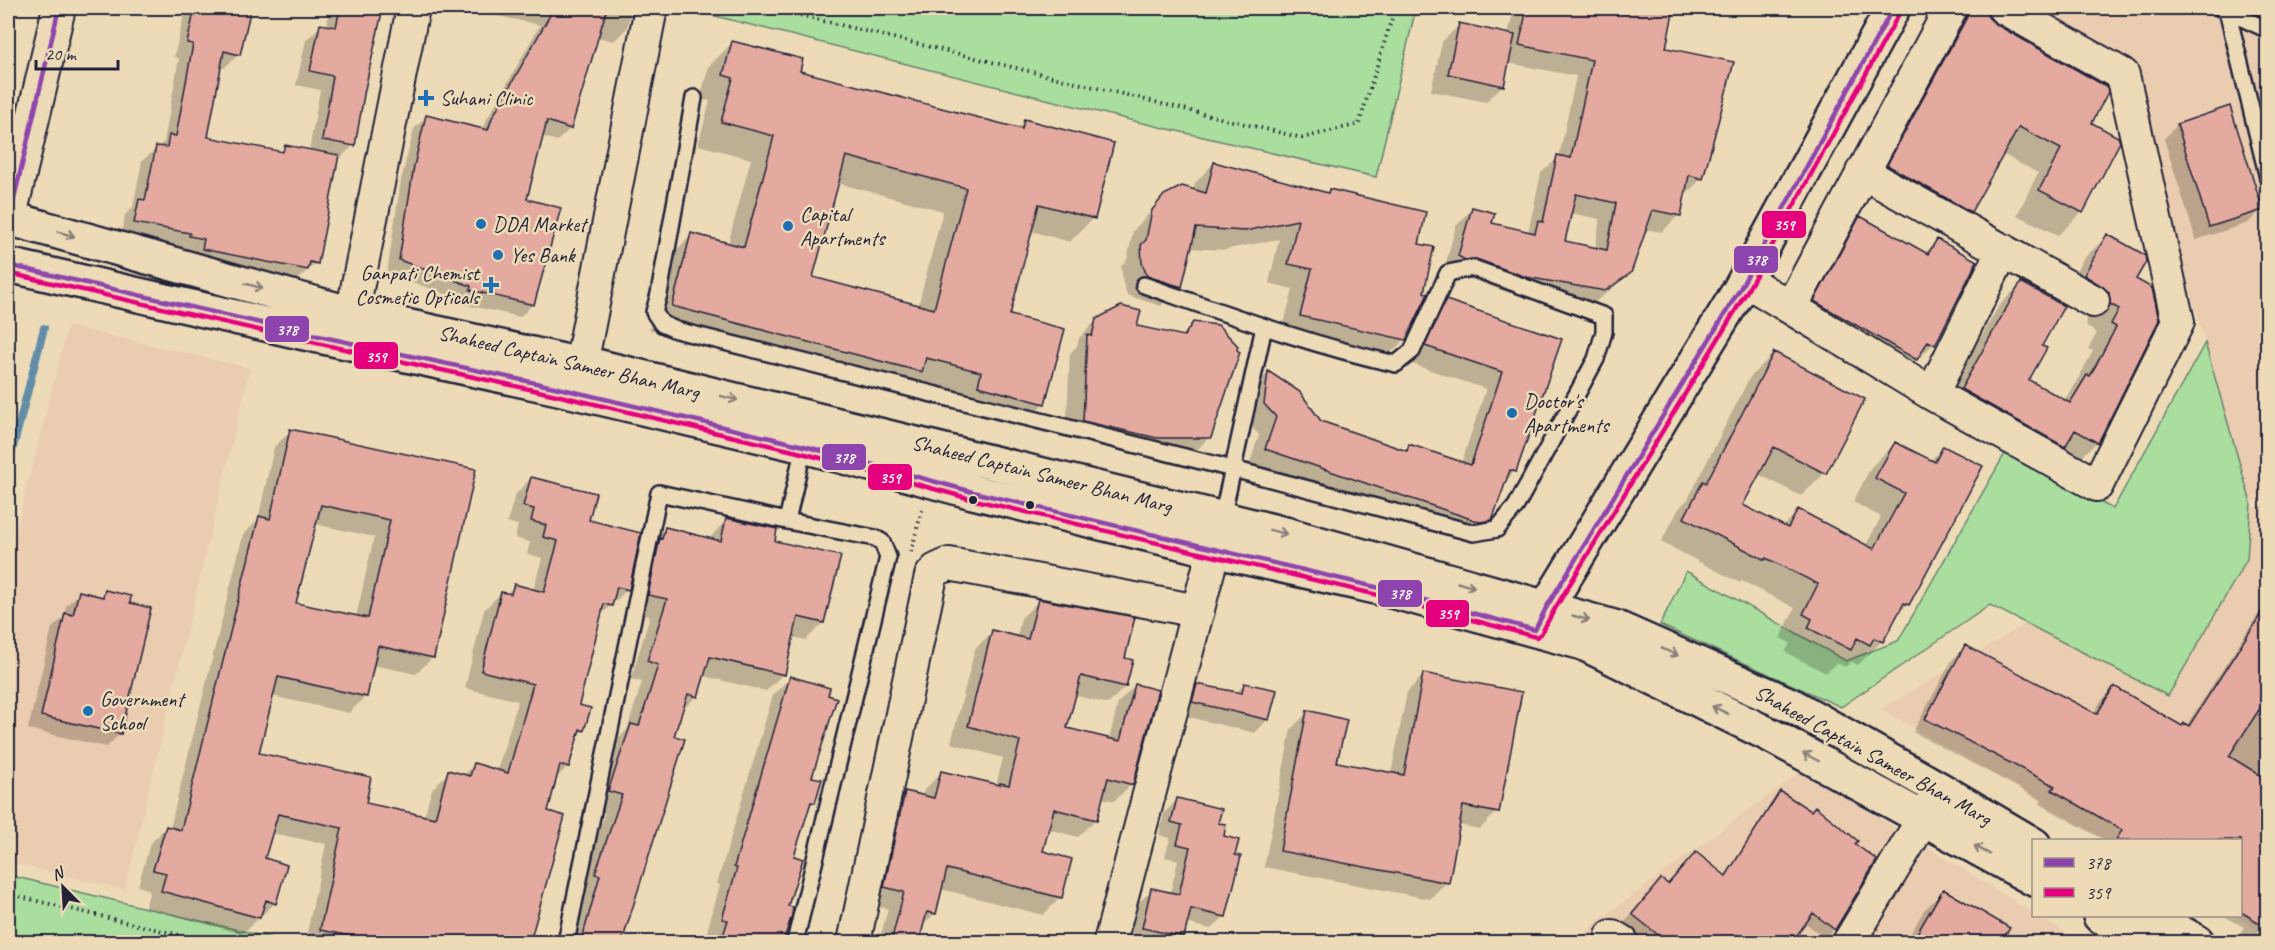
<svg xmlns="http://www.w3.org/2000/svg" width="2275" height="950" viewBox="0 0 2275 950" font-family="Caveat,sans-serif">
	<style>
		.built { fill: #eaccb0 }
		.green { fill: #aade9f; stroke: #66806d; stroke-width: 1.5 }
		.shadow { fill: #0003; fill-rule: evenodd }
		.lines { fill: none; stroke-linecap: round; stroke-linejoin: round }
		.stream { stroke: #638da7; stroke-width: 8 }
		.building { fill: #e4aa9f; stroke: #22223b; stroke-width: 1.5; fill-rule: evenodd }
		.lane-casing { stroke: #22223b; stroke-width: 20 }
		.street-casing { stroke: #22223b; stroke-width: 36 }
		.secondary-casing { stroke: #22223b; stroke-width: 38 }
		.path { stroke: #22223b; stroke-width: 4; stroke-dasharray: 1.5 4.5; stroke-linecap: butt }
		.lane { stroke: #eddbb8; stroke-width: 15 }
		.street { stroke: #eddbb8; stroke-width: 32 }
		.secondary { stroke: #eddbb8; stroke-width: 33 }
		.bus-1-casing { stroke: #eddbb8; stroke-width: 9 }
		.bus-2-casing { stroke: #eddbb8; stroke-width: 9 }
		.bus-1 { stroke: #8e44ad; stroke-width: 4.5 }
		.bus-2 { stroke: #e5007d; stroke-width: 4.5 }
		.oneway { stroke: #887e7a }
		.poi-dot { fill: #1f6fb2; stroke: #eddbb8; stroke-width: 2 }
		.bus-dot { fill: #22223b; stroke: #eddbb8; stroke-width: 2 }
		.labels { text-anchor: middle; stroke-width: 5; stroke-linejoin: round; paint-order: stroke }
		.poi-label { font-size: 21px; fill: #22223b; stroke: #eddbb8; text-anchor: start }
		.street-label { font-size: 21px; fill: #22223b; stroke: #eddbb8 }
		.line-badge { stroke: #eddbb8; stroke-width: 2 }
		.badge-label { font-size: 16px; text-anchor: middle; font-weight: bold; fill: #fff }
	</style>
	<rect width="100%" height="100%" fill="#eddbb8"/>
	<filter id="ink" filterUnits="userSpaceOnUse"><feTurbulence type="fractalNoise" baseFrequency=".0167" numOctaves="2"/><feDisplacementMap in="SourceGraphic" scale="12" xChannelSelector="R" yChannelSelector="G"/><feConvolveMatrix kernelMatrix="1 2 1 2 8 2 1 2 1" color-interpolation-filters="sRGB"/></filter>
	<g filter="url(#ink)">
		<path class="built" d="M2033,8H2267V497L2251,503L2124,60Z
			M68,326L250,368L125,890L8,862V561Z
			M2267,503V935L2234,916H2240V840H2106L1881,709L2184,532Z
			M1803,770L2033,913L2034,916H2038L2081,942H1579L1594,924Z"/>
		<path class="green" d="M683,8H1416L1376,177L1138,122Z
			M2205,343L2251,503L2247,559L2168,696L1990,605L1841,707L1660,625L1686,571L1846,661L1898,641L2007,450L2113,509Z
			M8,875L288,942H8Z"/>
		<path class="shadow" d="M8,8H12L8,27Z
			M186,8H249L239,54L224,68L220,67L207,138L280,152L285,147L309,151L320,90L296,85L306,40L321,26L326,27L330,8H382L363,89L354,145L339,159H337L316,263L292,284L176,250V247L121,237L125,215L133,207L142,161L164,142L179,58L174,57Z
			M475,8H631L627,28L614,41L597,37L570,129L557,141L541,136L525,200L533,304L520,317L458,303L459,299L387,273L401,180L414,129L427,116L481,130L540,25L474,11Z
			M1514,8H1673L1664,49L1702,178L1685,195L1679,215L1662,232L1645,229L1630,272L1612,289L1587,308L1509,293L1459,275L1443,273L1456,226L1472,209L1490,224L1528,233L1541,173L1559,157L1576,76L1508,63L1503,85L1486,102L1431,91L1442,42L1459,25L1508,35ZM1570,213L1600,219L1595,249L1563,242Z
			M1969,8H1985L1987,17L2090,124L2082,212L2058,235L2017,215L2038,173L2002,154L1969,211L1946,235L1865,190L1954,22Z
			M2257,8H2268V13Z
			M733,42L798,72L1016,130L1025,121L1093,218L1070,242L1031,231L1008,316L1044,403L1020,427L955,410L959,396L909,383L897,395L649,330L668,258L692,235L728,244L751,159L698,145L710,101L700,99L709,66ZM837,183L943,211L918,306L812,279Z
			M2177,125L2261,210L2248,223L2196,240L2164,139Z
			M1214,163L1326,194L1330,191L1417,245L1405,339L1385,359L1281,335L1293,289L1269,283L1279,239L1224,250L1190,248L1181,286L1161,306L1127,295L1123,283L1121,266L1127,260L1133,231L1165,196L1193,191L1195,183Z
			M1860,218L1924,254L1937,241L1933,344L1910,368L1792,325L1836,242Z
			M2107,236L2134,280L2097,442L2073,465L1938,413L1998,307L2021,283L2040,346L2027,380L2063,400L2071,392L2093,351L2088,349L2097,333L2087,327L2085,316L2079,309L2061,299L2083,259Z
			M1447,302L1560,340L1515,471L1504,483L1490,519L1473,537L1462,539L1249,466L1259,435L1247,422L1251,390L1268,373L1320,422L1404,451L1409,446L1461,464L1486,389L1409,363L1429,319Z
			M1097,320L1181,337L1194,324L1209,437L1192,455H1139L1066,438L1070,353L1077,346L1079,338Z
			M1774,353L1825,473L1801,496L1758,474L1741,506L1783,527L1798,511L1865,547L1881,517L1853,502L1871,467L1895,443L1930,461L1943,448L1981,467L1907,605L1894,618L1882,641L1858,665L1851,662L1845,667L1836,663L1826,673L1785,652L1790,643L1780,638L1795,608L1742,581L1740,583L1661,542L1680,507L1688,499L1750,377Z
			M291,431L474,470L433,657L416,674L373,665L366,696L349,713L272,696L257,754L364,804L424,817L432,789L449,772L463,776L474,765L497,771L518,701L465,688L484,610L501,593L506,594L514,586L533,591L542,558L527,554L530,542L515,538L518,525L507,523L515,495L531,478L587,522L628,589L600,616L577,706L583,730L576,737L567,767L555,779L546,812L563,817L528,942H305L326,844L271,833L263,860L275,903L242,934L145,907L150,890L138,886L150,844L166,827L170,828L243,535L258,520L274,447ZM315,524L374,537L356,617L295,604Z
			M727,519L773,542L823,623L806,640L792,637L783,674L766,691L703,676L697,696L680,712L673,737L683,740L621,942H570L579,891L605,813L592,808L614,743L627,730L642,682L631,679L650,616L631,612L648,546L665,529L709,539Z
			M105,592L120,733L107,747L28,729L52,628L64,617L66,606L80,593L100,597Z
			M2268,599V942H2257L2240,933L2244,927L2224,916H2240V840H2104L2040,804L2042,800L1913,732L1952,660L1965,647L2093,714L2101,701L2114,688L2181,727L2186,726Z
			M1039,601L1123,659L1125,687L1108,704L1074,695L1065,729L1109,740L1118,703L1135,685L1132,784L1114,801L1101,798L1096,819L1078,837L1048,829L1042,853L1061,897L1043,915L941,889L935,913L921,927L917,942H879L888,909L868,904L888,810L905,793L922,797L924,790L941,773L996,786L1003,758L951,743L975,649L993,631L1017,637L1021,618Z
			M1424,675L1497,812L1480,829L1458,825L1447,882L1430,899L1264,867L1291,729L1308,712L1335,763L1391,774L1407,692Z
			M791,677L811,778L813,802L808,808L792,857L786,907L792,908L781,942H704L720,885L717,884L773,695Z
			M1244,685L1268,719L1255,733L1180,715L1184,699L1197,686L1235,694Z
			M1780,793L1834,929L1825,938L1804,922L1790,942H1647L1624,923L1653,889L1724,877L1772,802Z
			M1177,800L1216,824L1234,856L1225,916L1211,929L1186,923L1182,936L1176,942L1130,941L1138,903L1152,890L1170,894L1178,860L1165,857L1170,838L1159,835L1164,813Z
			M1944,891L2008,928L1999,942H1906L1924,910Z"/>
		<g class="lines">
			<path class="stream" d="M8,467L44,328"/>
		</g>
		<path class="building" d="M195,8H251L240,55L224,51L208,137L283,152L285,145L339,155L318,264L310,262L308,270L202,249L204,239L189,236L190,233L134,223L139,199L145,200L156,146L167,147L169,135L176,136L193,44L187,43Z
			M340,8H383L365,89L355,146L322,140L333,76L310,71L320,24L336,27Z
			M554,8H607L571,129L547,121L527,199L561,208L534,305L470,290L471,286L399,260L414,166L426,115L488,130L492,118Z
			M1527,8H1674L1666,48L1734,62L1703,179L1689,175L1681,216L1653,210L1631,273L1605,291L1526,277L1476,259L1465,260L1458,256L1472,207L1495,213L1492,223L1535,233L1538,221L1543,222L1557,155L1571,158L1592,60L1519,45ZM1576,194L1616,203L1607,250L1565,241Z
			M1972,8H1986L1988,17L1995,24L2107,87L2108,92L2092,123L2118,137L2120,142L2083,213L2039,190L2061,149L2019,127L1971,212L1887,165Z
			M1459,23L1515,35L1504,86L1448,74Z
			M732,41L803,59L800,71L1022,129L1024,119L1114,143L1095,219L1039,204L1010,315L1065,329L1045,404L978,386L981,372L926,358L922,372L672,306L691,233L744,247L774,136L721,122L733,78L723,75ZM846,156L966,188L934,309L813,277Z
			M2230,106L2263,210L2209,227L2177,124Z
			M1214,162L1328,193L1329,189L1426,212L1419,244L1434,247L1424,292L1428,294L1406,340L1300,316L1312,269L1288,264L1298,220L1245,231L1196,228L1182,287L1147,276L1142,263L1141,245L1146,240L1152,210L1164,195L1182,186L1206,193Z
			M1860,216L1928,254L1937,239L1977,261L1935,345L1928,341L1917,360L1814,301Z
			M2107,234L2145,255L2146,262L2136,279L2152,288L2159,320L2098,443L2075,430L2065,447L1961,389L2021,282L2064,306L2042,346L2047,348L2029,380L2070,403L2087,375L2090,376L2116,327L2111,324L2119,309L2110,304L2109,292L2102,286L2084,275Z
			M1446,300L1562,339L1516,472L1510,470L1492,520L1480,522L1265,449L1276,417L1264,404L1268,371L1300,392L1321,421L1407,451L1409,444L1471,465L1502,372L1425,346Z
			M1121,306L1141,311L1137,326L1184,336L1193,322L1218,325L1238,346L1237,350L1240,352L1211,438H1157L1083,421L1087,335L1092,336L1096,319Z
			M1774,352L1865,399L1826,474L1774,447L1743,505L1788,528L1798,509L1874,549L1904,493L1875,478L1895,442L1935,462L1943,446L1983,466L1909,605L1904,603L1883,642L1874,638L1870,645L1857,638L1851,650L1808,628L1812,619L1803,614L1818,584L1766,558L1765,560L1684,518L1703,481L1706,483Z
			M290,429L476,469L434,658L378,646L367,697L278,677L259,753L371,777L366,803L435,818L448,770L470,776L474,763L508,773L533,684L481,671L501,592L511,594L514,584L544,592L558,541L543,537L546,525L531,521L534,509L523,506L531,477L596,493L589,520L641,533L629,590L617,587L612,606L604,604L579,705L591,708L584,731L580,729L569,767L560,765L548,811L565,816L530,942H380L320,930L342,828L278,814L265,858L287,865L276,904L266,900L260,918L161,891L166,873L153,870L166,826L181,830L259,516L270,519ZM321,505L390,520L368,618L296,603Z
			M726,518L777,529L775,541L841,556L824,623L798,617L785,675L710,657L698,697L688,694L674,736L685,739L622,942H581L600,875L595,874L622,795L608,791L631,724L639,726L658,665L647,661L667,599L648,595L660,538L662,539L665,527L721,541Z
			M105,590L131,596L130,603L151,608L121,734L41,716L65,613L73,615L79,591L103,597Z
			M1038,599L1135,617L1125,658L1133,660L1126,687L1081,676L1067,728L1120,741L1135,684L1158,690L1133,785L1108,778L1097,820L1054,809L1043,851L1072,859L1062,898L947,869L936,914L927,912L919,942H891L904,892L884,887L905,791L934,798L941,771L1000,785V783L1009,785L1020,741L968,726L992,630L1028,639Z
			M2268,603V696L2229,756L2268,780V928L2241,912V840H2116L2122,830L2052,790L2055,786L1925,719L1965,645L2097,714L2114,686L2182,726L2184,723L2189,726Z
			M1423,673L1522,692L1499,813L1463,806L1449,883L1280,851L1307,710L1347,720L1337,762L1404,775Z
			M790,676L830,688L828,695L837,698L812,777L822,779L815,803L811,802L794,856L803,859L788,906L793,907L792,915L783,942H721L728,920L722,919L737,868L734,867Z
			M1244,683L1277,690L1269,720L1192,702L1197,684L1242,693Z
			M1780,791L1811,811L1815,806L1858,841L1855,844L1877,860L1835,930L1813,913L1792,942H1667L1632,914L1661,879L1668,884L1696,852L1726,876Z
			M1177,798L1222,809L1218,823L1226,824L1224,836L1239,840L1235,855L1241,856L1226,917L1191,909L1184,937L1142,928L1151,888L1179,894L1190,847L1177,844L1182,825L1171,822Z
			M1943,889L2010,928L2001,942H1912Z"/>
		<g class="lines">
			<defs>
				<path id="lane" d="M2220,8L2268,30
					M2227,10L2268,178
					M694,98L659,294L654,312L662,324L676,330L1233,469L1474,533L1497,529L1516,506L1596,359L1604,332V316L1473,268L1448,273L1412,351L1396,364C1310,345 1227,314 1144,285
					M1222,518L1264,327
					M787,521L875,538L882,542L888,557L795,942
					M566,942L659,493L787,521L804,446"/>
				<path id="street" d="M1862,172L2093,301
					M8,224L59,8
					M1745,280L1932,394L2097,485L2178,322L2123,75L2004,8
					M1791,307L1951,8
					M352,314L413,8
					M581,365L651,8
					M1932,394L2003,250
					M1612,936L1622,942
					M854,942L931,576L936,570L949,564L1198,611
					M1110,942L1220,526
					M1849,942L1937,796"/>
				<path id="secondary" d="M8,218L352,314L581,365L600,367L1285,534L1617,628L1793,706L1941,790L2034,845
					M8,265L300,332L554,387L804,446L973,492L1213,550L1384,589L1583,643L1772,736L2034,879
					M1537,627L1546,608L1740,289L1893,8
					M2100,916L2149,942
					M2152,916L2197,942"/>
			</defs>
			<use href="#lane" class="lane-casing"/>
			<use href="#street" class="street-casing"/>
			<use href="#secondary" class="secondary-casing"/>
			<path class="path" d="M771,8L1302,138L1359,124L1395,8
				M911,552L922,510
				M8,894L209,942"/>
			<use href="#lane" class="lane"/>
			<use href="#street" class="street"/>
			<use href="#secondary" class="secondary"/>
			<defs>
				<path id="bus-1" d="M8,224L59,8
					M8,265L300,332L554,387L804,446L973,492L1384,589L1535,630L1546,608L1740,289L1893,8"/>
				<path id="bus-2" d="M8,273L298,339L552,394L802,453L971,499L1382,596L1536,637L1541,634L1553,612L1746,293L1900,12"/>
			</defs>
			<use href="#bus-1" class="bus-1-casing"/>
			<use href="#bus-2" class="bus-2-casing"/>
			<use href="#bus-1" class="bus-1"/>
			<use href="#bus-2" class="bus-2"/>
		</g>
		<defs><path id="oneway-shaft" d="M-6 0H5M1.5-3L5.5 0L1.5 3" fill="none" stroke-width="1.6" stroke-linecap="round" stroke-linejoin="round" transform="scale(1.5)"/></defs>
		<g class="oneway">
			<use href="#oneway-shaft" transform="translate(66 234) rotate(16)"/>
			<use href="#oneway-shaft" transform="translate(254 286) rotate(16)"/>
			<use href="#oneway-shaft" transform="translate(729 398) rotate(14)"/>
			<use href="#oneway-shaft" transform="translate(1278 532) rotate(14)"/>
			<use href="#oneway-shaft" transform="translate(1466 585) rotate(16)"/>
			<use href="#oneway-shaft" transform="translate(1581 618) rotate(16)"/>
			<use href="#oneway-shaft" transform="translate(1670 652) rotate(24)"/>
			<use href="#oneway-shaft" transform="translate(1720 710) rotate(-154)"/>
			<use href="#oneway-shaft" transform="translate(1811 757) rotate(-152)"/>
			<use href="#oneway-shaft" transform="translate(1982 850) rotate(-151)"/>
		</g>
	</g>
	<g class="poi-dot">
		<path d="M423 89h6v6h6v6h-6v6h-6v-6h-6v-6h6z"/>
		<circle cx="481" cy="224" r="6"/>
		<circle cx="788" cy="226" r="6"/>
		<circle cx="498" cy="255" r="6"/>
		<path d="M488 276h6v6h6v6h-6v6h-6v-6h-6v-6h6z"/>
		<circle cx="1512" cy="413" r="6"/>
		<circle cx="88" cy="711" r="6"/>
	</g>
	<g class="bus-dot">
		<circle cx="973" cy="500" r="5"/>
		<circle cx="1030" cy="505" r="5"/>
	</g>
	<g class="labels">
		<g class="poi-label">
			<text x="440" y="105">Suhani Clinic</text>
			<text x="800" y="221">Capital<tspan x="800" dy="24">Apartments</tspan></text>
			<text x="493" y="231">DDA Market</text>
			<text x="510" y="262">Yes Bank</text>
			<text x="479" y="280" text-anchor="end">Ganpati Chemist<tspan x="479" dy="24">Cosmetic Opticals</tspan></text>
			<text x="1524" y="408">Doctor's<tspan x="1524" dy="24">Apartments</tspan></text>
			<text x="100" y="706">Government<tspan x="100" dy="24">School</tspan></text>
		</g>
		<g class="street-label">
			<text transform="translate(569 362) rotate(13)" y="7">Shaheed Captain Sameer Bhan Marg</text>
			<text transform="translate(1042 474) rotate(14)" y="7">Shaheed Captain Sameer Bhan Marg</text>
			<text transform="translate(1873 755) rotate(29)" y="7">Shaheed Captain Sameer Bhan Marg</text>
		</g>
	</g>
	<g class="line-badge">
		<rect x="1761" y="210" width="46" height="29" rx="6" fill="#e5007d"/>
		<rect x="1733" y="245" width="46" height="29" rx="6" fill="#8e44ad"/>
		<rect x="264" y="315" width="46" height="28" rx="6" fill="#8e44ad"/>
		<rect x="353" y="341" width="46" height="29" rx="6" fill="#e5007d"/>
		<rect x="821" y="443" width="46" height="28" rx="6" fill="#8e44ad"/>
		<rect x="867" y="463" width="46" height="28" rx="6" fill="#e5007d"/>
		<rect x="1377" y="579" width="46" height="29" rx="6" fill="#8e44ad"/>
		<rect x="1425" y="599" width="45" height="29" rx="6" fill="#e5007d"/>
	</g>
	<g class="badge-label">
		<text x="1784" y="230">359</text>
		<text x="1756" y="265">378</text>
		<text x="287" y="335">378</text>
		<text x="376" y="362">359</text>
		<text x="844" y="463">378</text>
		<text x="890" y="483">359</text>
		<text x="1400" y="599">378</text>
		<text x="1448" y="619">359</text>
	</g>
	<rect width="2275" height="950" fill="none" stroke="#eddbb8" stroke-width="30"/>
	<rect x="15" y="15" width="2245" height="920" fill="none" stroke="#22223b" stroke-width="2" filter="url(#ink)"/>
	<rect x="2032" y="839" width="210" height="78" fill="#eddbb8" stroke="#9c9186" stroke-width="1.5"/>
	<rect x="2044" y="858" width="30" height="9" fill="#8e44ad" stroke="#9c9186" stroke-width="1.5"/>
	<text x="2086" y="869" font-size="18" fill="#22223b">378</text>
	<rect x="2044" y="888" width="30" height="9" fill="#e5007d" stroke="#9c9186" stroke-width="1.5"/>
	<text x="2086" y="899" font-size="18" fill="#22223b">359</text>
	<g transform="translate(63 887) rotate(336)" stroke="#eddbb8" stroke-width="4.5" paint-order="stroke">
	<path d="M0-4.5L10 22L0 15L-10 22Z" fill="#22223b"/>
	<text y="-9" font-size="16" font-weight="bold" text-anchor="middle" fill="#22223b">N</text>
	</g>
	<path d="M36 60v9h82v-9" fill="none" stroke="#22223b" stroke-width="3"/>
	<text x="45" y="60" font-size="18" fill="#22223b" stroke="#eddbb8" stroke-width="4.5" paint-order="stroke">20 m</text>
</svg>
